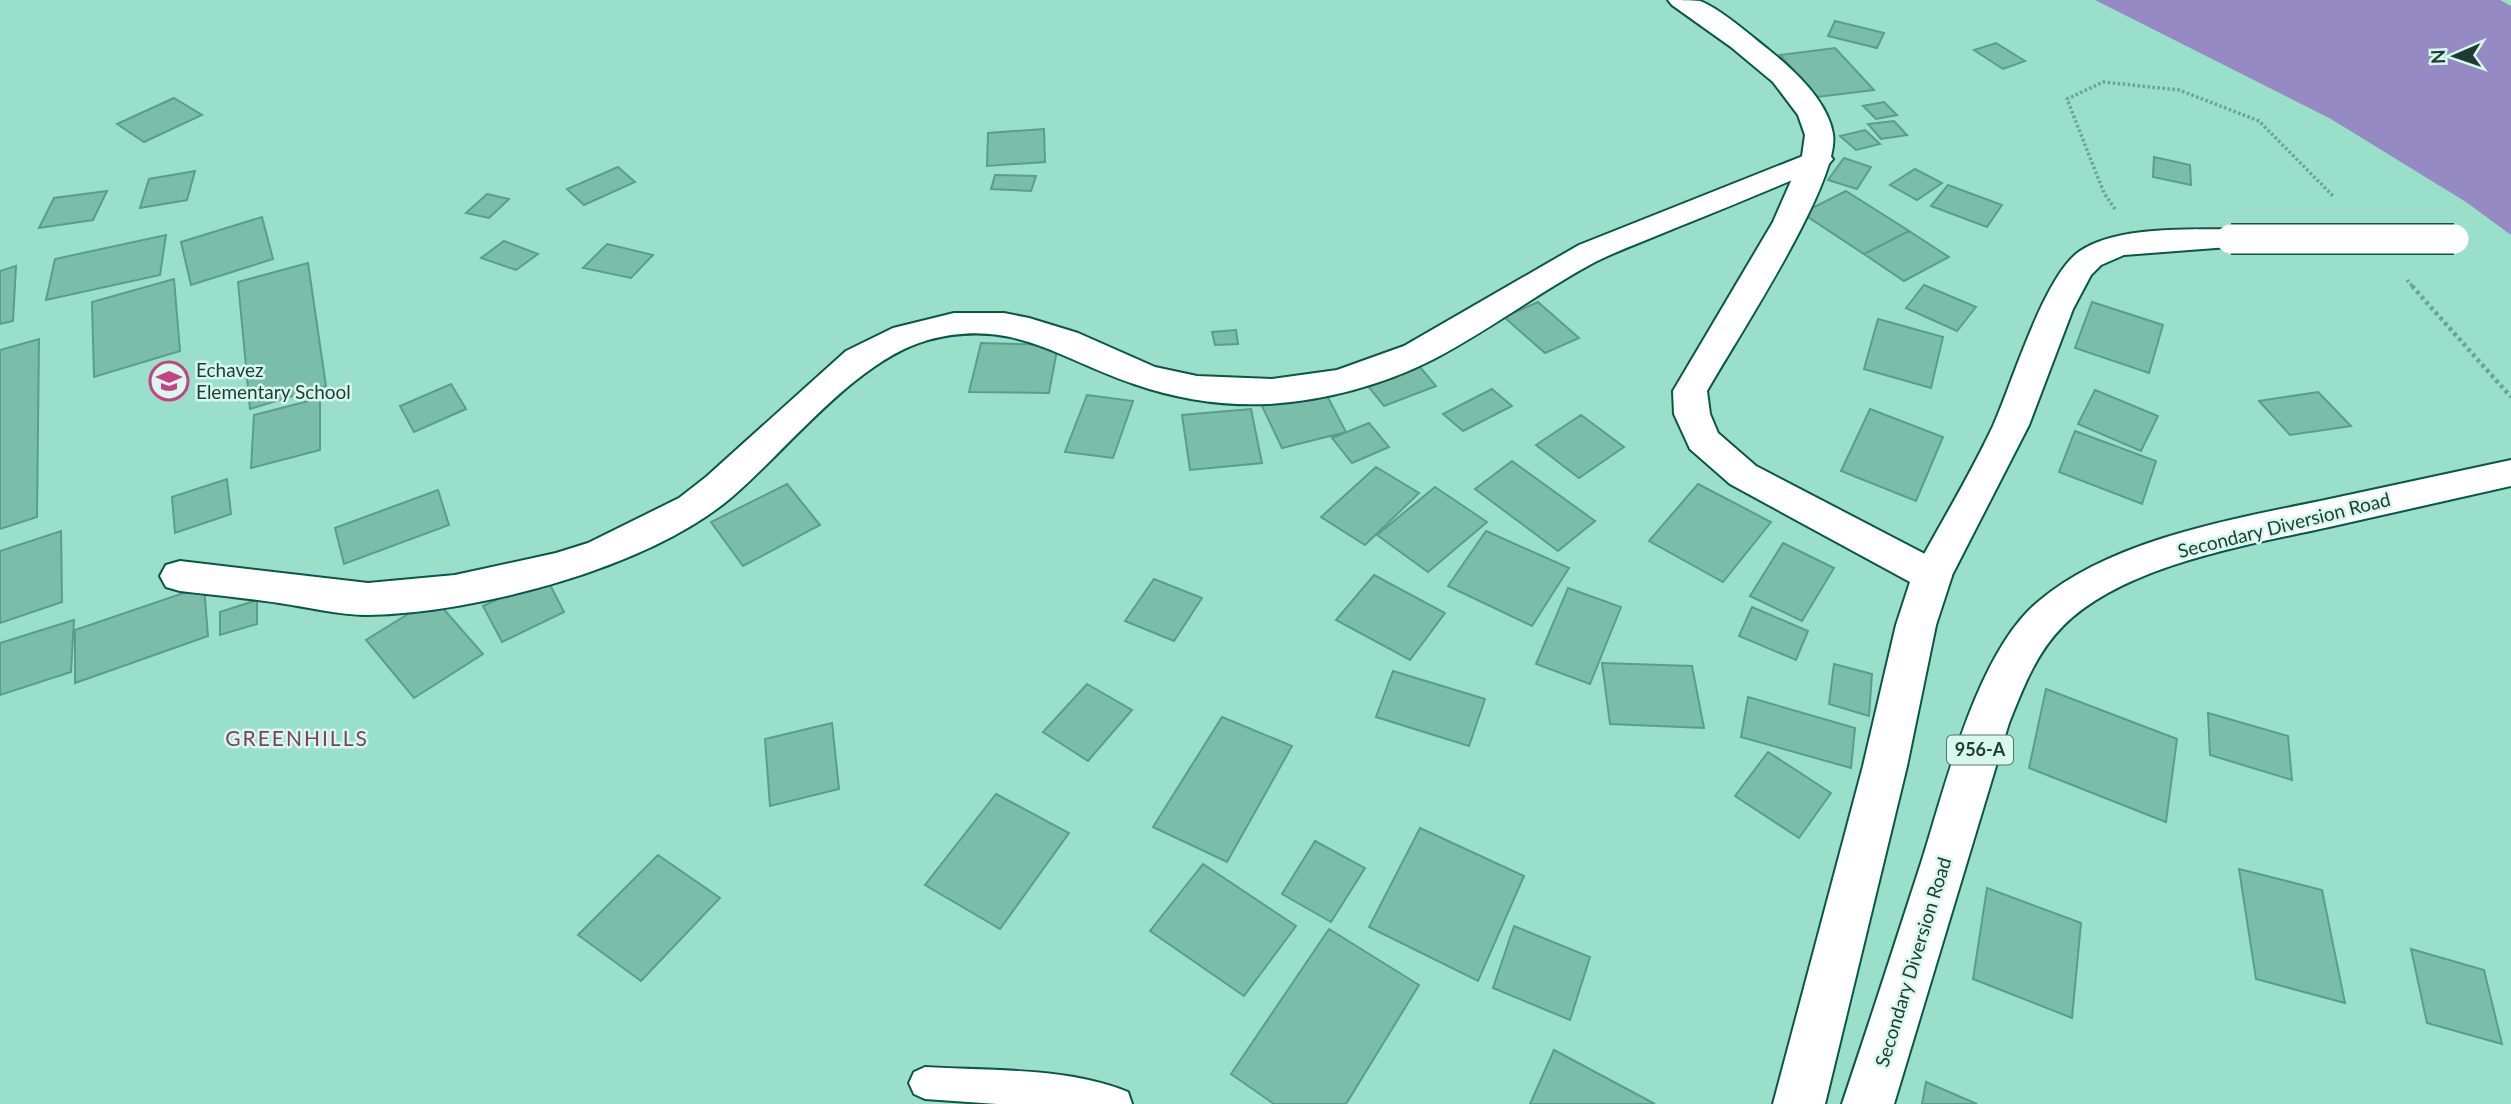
<svg xmlns="http://www.w3.org/2000/svg" width="2511" height="1104" viewBox="0 0 2511 1104" font-family="Lato,sans-serif">
	<style>
		.water { fill: #968ac5 }
		.building { fill: #7abea9; stroke: #5a9e8a; stroke-width: 2 }
		.lines { fill: none; stroke-linecap: round; stroke-linejoin: round }
		.lane-casing { stroke: #095746; stroke-width: 4 }
		.street-casing { stroke: #095746; stroke-width: 4 }
		.secondary-casing { stroke: #095746; stroke-width: 4 }
		.primary-casing { stroke: #095746; stroke-width: 4 }
		.path-far1 { stroke: #6da393; stroke-width: 3.5; stroke-dasharray: 2.5 2.5; stroke-linecap: butt }
		.path { stroke: #6da393; stroke-width: 4.5; stroke-dasharray: 3.5 3.5; stroke-linecap: butt }
		.lane { fill: #fff; fill-rule: evenodd }
		.street { fill: #fff; fill-rule: evenodd }
		.secondary { fill: #fff; fill-rule: evenodd }
		.primary { fill: #fff; fill-rule: evenodd }
		.street-bridge-casing { stroke: #095746; stroke-width: 32; stroke-linecap: butt }
		.street-bridge { stroke: #fff; stroke-width: 29 }
		.labels { text-anchor: middle; stroke-width: 5; stroke-linejoin: round; paint-order: stroke }
		.shield { fill: #d7f8ed; stroke: #56746b; stroke-width: 2 }
		.shield-label { font-size: 18px; font-weight: bold; fill: #1f3b33 }
		.poi-label { font-size: 19px; fill: #1f3b33; stroke: #d7f8ed; text-anchor: start }
		.street-label { font-size: 19px; fill: #1f3b33; stroke: #d7f8ed }
		.neighbourhood-label { font-size: 21px; letter-spacing: 2px; fill: #813e5d; stroke: #d7f8ed }
	</style>
	<rect width="100%" height="100%" fill="#9adfca"/>
	<path class="water" d="M2095,0H2500L2511,6V235L2466,202L2331,119Z"/>
	<path class="building" d="M1835,21L1884,33L1877,48L1828,36Z
		M1996,43L2025,61L2003,69L1974,50Z
		M1835,48L1874,90L1817,97L1780,55Z
		M174,98L202,115L144,142L117,124Z
		M1884,102L1897,115L1876,119L1863,106Z
		M1894,121L1907,135L1881,139L1868,124Z
		M1044,129L1045,162L987,166L988,133Z
		M1865,130L1880,144L1856,150L1840,136Z
		M2154,157L2190,165L2191,185L2153,177Z
		M1844,158L1871,167L1857,189L1828,180Z
		M618,167L635,182L584,205L567,189Z
		M1915,169L1942,183L1917,200L1890,185Z
		M195,171L187,200L140,208L149,179Z
		M995,175L1036,176L1031,191L991,189Z
		M1948,185L2002,205L1987,227L1931,206Z
		M107,191L93,220L39,228L54,198Z
		M1846,191L1909,231L1864,254L1802,213Z
		M487,194L509,199L489,218L466,213Z
		M262,217L273,259L191,285L181,242Z
		M1909,231L1949,257L1904,281L1864,254Z
		M166,235L160,275L46,300L55,259Z
		M504,241L538,254L516,270L481,258Z
		M607,244L653,255L631,278L583,268Z
		M308,263L326,386L250,409L238,282Z
		M16,266L13,321L0,324V271Z
		M174,279L180,351L94,377L92,302Z
		M1924,285L1976,307L1957,331L1906,308Z
		M1538,302L1579,338L1545,353L1504,317Z
		M2092,302L2163,325L2149,373L2075,348Z
		M1878,319L1943,337L1931,388L1864,369Z
		M1236,330L1238,344L1215,345L1212,332Z
		M39,339L37,517L0,529V350Z
		M981,343L1058,345L1049,393L969,392Z
		M1414,360L1436,386L1384,406L1363,380Z
		M451,384L466,409L414,432L400,406Z
		M1323,388L1346,432L1282,448L1261,404Z
		M1492,389L1512,406L1463,431L1443,414Z
		M2095,390L2158,416L2141,451L2078,424Z
		M2318,392L2351,426L2290,435L2259,401Z
		M1087,395L1133,401L1113,458L1065,452Z
		M320,398V450L251,468L254,415Z
		M1251,409L1262,463L1190,470L1182,415Z
		M1870,409L1943,437L1916,501L1841,471Z
		M1581,415L1624,447L1579,478L1536,445Z
		M1369,423L1389,447L1352,463L1332,438Z
		M2075,431L2156,461L2142,504L2059,472Z
		M1512,461L1595,521L1558,551L1475,489Z
		M1376,467L1419,493L1365,545L1321,517Z
		M227,479L231,514L175,533L172,497Z
		M787,484L820,525L743,566L711,522Z
		M1698,484L1771,522L1723,582L1649,541Z
		M1435,487L1487,522L1428,572L1377,535Z
		M438,490L449,525L344,564L335,528Z
		M61,531L62,602L0,623V551Z
		M1486,531L1569,568L1532,626L1448,586Z
		M1783,543L1834,568L1802,621L1750,596Z
		M1374,575L1445,613L1410,660L1336,620Z
		M546,577L564,612L502,642L483,606Z
		M1154,579L1202,598L1174,641L1125,621Z
		M204,586L208,636L75,683V630Z
		M1568,588L1621,607L1590,684L1536,664Z
		M434,598L483,654L414,698L366,640Z
		M257,600V624L220,635V612Z
		M1752,607L1808,631L1796,660L1739,636Z
		M74,620L71,672L0,695V643Z
		M1602,663L1692,666L1704,728L1610,724Z
		M1834,664L1872,674L1869,716L1829,704Z
		M1393,671L1485,699L1469,746L1376,717Z
		M1087,684L1132,710L1088,761L1043,732Z
		M2046,689L2177,739L2166,822L2029,768Z
		M1748,697L1855,728L1851,768L1741,737Z
		M2208,713L2288,736L2292,780L2210,755Z
		M1222,717L1292,746L1227,862L1153,827Z
		M832,723L839,789L770,806L765,739Z
		M1768,752L1831,793L1799,838L1735,796Z
		M996,794L1069,833L1000,929L925,885Z
		M1420,828L1524,876L1478,981L1369,927Z
		M1315,841L1365,868L1331,922L1282,894Z
		M658,855L720,898L641,981L578,935Z
		M1203,864L1296,926L1244,996L1150,931Z
		M2239,869L2322,890L2345,1003L2256,979Z
		M1987,888L2081,923L2072,1018L1973,979Z
		M1514,926L1590,957L1570,1020L1493,988Z
		M1329,929L1419,985L1346,1104H1274L1231,1074Z
		M2411,949L2484,970L2502,1044L2427,1023Z
		M1554,1050L1655,1104H1530Z
		M1926,1082L1977,1104H1922Z"/>
	<g class="lines">
		<defs>
			<path id="lane" d="M925,1067C991,1071 1066,1067 1128,1092L1132,1104H997L925,1099L914,1094L909,1083L914,1072Z"/>
			<path id="street" d="M1818,150L1828,153L1833,159L1828,165C1778,186 1728,207 1678,227C1650,239 1621,249 1595,262C1539,292 1488,331 1432,360C1383,385 1323,401 1268,404C1222,406 1177,399 1134,384C1059,359 1013,317 928,340C856,360 789,448 732,497C649,568 476,613 368,615C338,615 308,607 279,603C246,598 213,595 180,591L166,587L160,576L166,565L180,561L368,583L455,575L556,553L588,543L679,498L706,477L846,351L893,328L954,313H1004L1029,318L1078,333L1155,367L1197,376L1272,379L1337,370L1404,346L1579,245Z
				M2231,229L2242,232L2247,239L2242,246L2124,255L2101,265L2091,275L2073,309L2029,425L1946,587L1932,591L1918,587L1912,576C1939,526 1969,477 1993,426C2012,384 2044,275 2080,251C2117,226 2187,230 2231,229Z"/>
			<path id="secondary" d="M1668,0C1677,0 1692,0 1700,1C1722,10 1750,35 1769,50C1794,70 1828,101 1833,134C1841,181 1734,343 1707,391L1710,414L1718,433L1756,466L1946,565L1952,576L1936,625L1907,766L1825,1104H1773L1863,766L1896,625L1910,582L1730,484L1690,449L1674,414L1673,391L1773,222L1802,156L1805,135L1798,115L1773,82L1731,47L1672,5Z"/>
			<path id="primary" d="M2511,460V486C2450,500 2390,513 2329,527C2247,545 2124,565 2063,626C2036,653 2023,688 2009,723L1894,1104H1842C1869,1024 1895,943 1921,863C1945,788 1977,651 2039,601C2113,539 2233,519 2325,500C2387,487 2449,473 2511,460Z"/>
		</defs>
		<use href="#lane" class="lane-casing"/>
		<use href="#street" class="street-casing"/>
		<use href="#secondary" class="secondary-casing"/>
		<use href="#primary" class="primary-casing"/>
		<path class="path-far1" d="M2115,209L2104,193L2067,99L2103,82L2179,90L2259,121L2334,197
			M2407,280L2414,288"/>
		<path class="path" d="M2412,286L2511,397"/>
		<use href="#lane" class="lane"/>
		<use href="#street" class="street"/>
		<use href="#secondary" class="secondary"/>
		<use href="#primary" class="primary"/>
		<defs>
			<path id="street-bridge" d="M2231,239H2454"/>
		</defs>
		<use href="#street-bridge" class="street-bridge-casing"/>
		<use href="#street-bridge" class="street-bridge"/>
	</g>
	<defs>
		<symbol id="school-ring" viewBox="-11 -11 22 22"><circle r="9.5" fill="#d7f8ed" stroke="#c74285" stroke-width="1.5"/><path d="M0-5L7-2L0 1L-7-2ZM-4 1L0 2.5L4 1V4Q0 6-4 4Z" fill="#c74285"/></symbol>
	</defs>
	<g fill-rule="evenodd">
		<use href="#school-ring" x="147" y="359" width="44" height="44"/>
	</g>
	<g class="labels">
		<rect class="shield" x="1947" y="735.5" width="66" height="29" rx="5"/>
		<g class="shield-label">
			<text x="1980" y="756">956-A</text>
		</g>
		<g class="poi-label">
			<text x="196" y="377">Echavez<tspan x="196" dy="22">Elementary School</tspan></text>
		</g>
		<g class="street-label">
			<text transform="translate(2284 525) rotate(-14)" y="7">Secondary Diversion Road</text>
			<text transform="translate(1913 962) rotate(-73)" y="7">Secondary Diversion Road</text>
		</g>
		<g class="neighbourhood-label">
			<text x="297" y="746">GREENHILLS</text>
		</g>
	</g>
	<g transform="translate(2455 56) rotate(268)" stroke="#d7f8ed" stroke-width="5" paint-order="stroke">
	<path d="M0-5L12 26L0 18L-12 26Z" fill="#1f3b33"/>
	<text y="-10" font-size="19" font-weight="bold" text-anchor="middle" fill="#1f3b33">N</text>
	</g>
</svg>
